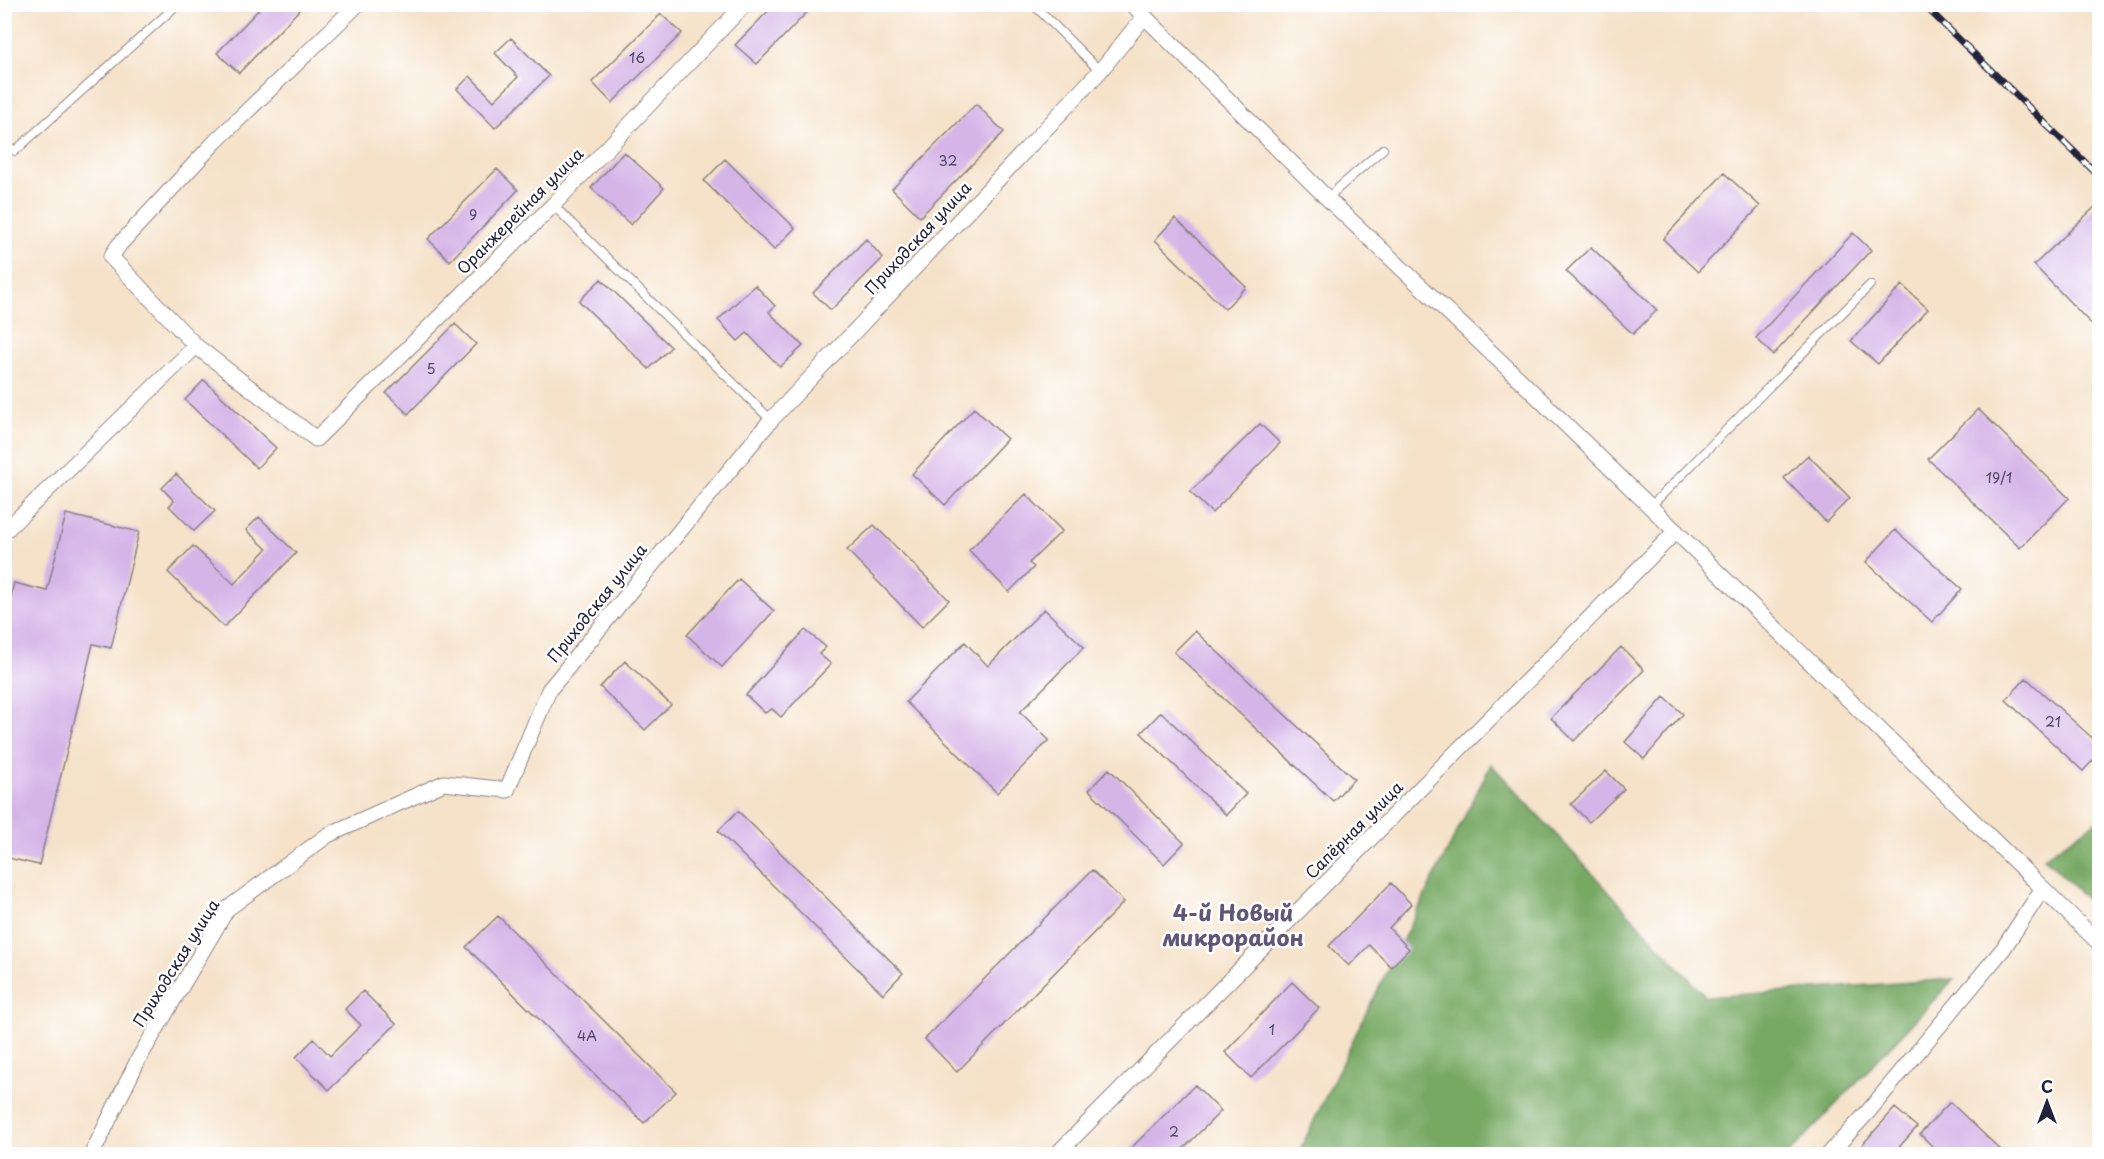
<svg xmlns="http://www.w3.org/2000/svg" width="2104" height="1159" viewBox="0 0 2104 1159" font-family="'Playpen Sans',sans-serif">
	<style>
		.forest { fill: #77a964; stroke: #4c6650; stroke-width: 1.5 }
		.building { fill: #d5b5e8 }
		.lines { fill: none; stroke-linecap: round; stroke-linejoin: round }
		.service-casing { stroke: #8c8282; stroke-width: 10 }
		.minor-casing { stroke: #8c8282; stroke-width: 17 }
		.service { stroke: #fff; stroke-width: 8 }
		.minor { stroke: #fff; stroke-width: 15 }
		.rail-casing { stroke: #22223b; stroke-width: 7 }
		.rail { stroke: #fff; stroke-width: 4.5; stroke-dasharray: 14; stroke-linecap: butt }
		.labels { text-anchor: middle; stroke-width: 5; stroke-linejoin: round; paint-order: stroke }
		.number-label { font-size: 14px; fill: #4f4766 }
		.street-label { font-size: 16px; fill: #22223b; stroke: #fff }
		.district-label { font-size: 22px; font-weight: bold; fill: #615578; stroke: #fff }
	</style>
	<rect width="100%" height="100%" fill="#fff"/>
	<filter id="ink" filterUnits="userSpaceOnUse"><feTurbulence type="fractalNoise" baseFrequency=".0167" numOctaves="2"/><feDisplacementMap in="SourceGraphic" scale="12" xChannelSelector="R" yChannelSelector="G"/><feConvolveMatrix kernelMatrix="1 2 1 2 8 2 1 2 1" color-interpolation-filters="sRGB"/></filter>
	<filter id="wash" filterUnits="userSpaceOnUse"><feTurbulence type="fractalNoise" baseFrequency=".008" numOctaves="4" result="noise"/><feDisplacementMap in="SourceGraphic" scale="24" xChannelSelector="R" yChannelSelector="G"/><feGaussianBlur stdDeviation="1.35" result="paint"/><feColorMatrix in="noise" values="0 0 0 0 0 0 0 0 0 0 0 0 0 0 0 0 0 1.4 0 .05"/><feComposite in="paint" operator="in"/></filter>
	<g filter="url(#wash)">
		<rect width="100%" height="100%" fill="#f5e2c9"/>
		<path class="forest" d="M1491,764L1706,997L1954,979L1789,1154H1298L1361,1023Z
			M2099,820V912L2044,857Z"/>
		<g id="blocks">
			<path class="building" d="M264,4H305L239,73L217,53Z
				M775,4H815L757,64L735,45Z
				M661,14L682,33L612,103L592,82Z
				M511,38L549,76L495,128L457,89L470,76L494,101L518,77L495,53Z
				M976,104L1004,132L920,217L892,189Z
				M624,152L664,188L631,225L591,188Z
				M725,159L795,228L774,250L704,181Z
				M497,169L518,190L450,261L428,239Z
				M1724,173L1760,206L1698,272L1663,239Z
				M2100,202V333L2034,265Z
				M1175,218L1246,287L1225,309L1155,240Z
				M1853,233L1871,250L1773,355L1756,338Z
				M866,239L883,258L831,310L813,293Z
				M1591,247L1657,310L1633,334L1566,271Z
				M601,279L671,347L649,369L579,301Z
				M755,285L775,306L769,312L803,346L780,367L747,333L738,341L718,320Z
				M1902,285L1928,309L1878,364L1851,341Z
				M455,324L476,344L408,414L386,393Z
				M204,380L276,448L257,468L185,400Z
				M974,408L1007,439L945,505L912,474Z
				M1978,409L2069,498L2020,548L1928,459Z
				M1260,424L1280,443L1212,513L1190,492Z
				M1808,455L1850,498L1826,522L1784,478Z
				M176,474L215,511L194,531L169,506L174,501L162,488Z
				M1026,494L1062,531L1029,563L1034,567L1009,592L969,550Z
				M66,514L139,532L111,648L93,644L39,865L4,857V624L14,583L47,591Z
				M259,517L296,553L224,627L168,572L193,546L234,584L267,549L246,530Z
				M874,525L949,600L922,627L847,550Z
				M1895,530L1962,589L1932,622L1866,562Z
				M739,579L774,611L722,667L687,635Z
				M1044,609L1084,647L1020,712L1049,740L997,793L906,702L965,642L988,666Z
				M805,630L826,647L819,654L831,664L781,717L772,709L765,713L746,695Z
				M1195,631L1354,779L1333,801L1174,652Z
				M1621,647L1644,670L1574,741L1551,718Z
				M625,661L671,705L645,730L600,687Z
				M2026,678L2100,745V753L2083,771L2006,700Z
				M1664,697L1683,714L1644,759L1625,742Z
				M1161,712L1246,794L1226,815L1141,733Z
				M1109,769L1184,843L1164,864L1089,790Z
				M1606,771L1624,789L1589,822L1571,804Z
				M738,811L903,973L883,994L718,831Z
				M1092,870L1124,902L957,1072L925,1039Z
				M1391,883L1411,904L1389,928L1409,949L1391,967L1369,945L1349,966L1329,946Z
				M498,916L676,1092L644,1123L466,947Z
				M1292,982L1319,1008L1251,1078L1225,1052Z
				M363,991L396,1024L329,1090L296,1057L314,1039L330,1056L361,1025L345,1009Z
				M1195,1085L1221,1111L1177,1155H1124Z
				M1950,1102L2006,1155H1941L1920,1134Z
				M1895,1108L1917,1127L1892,1155H1853Z"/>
		</g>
	</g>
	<g filter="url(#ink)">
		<use href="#blocks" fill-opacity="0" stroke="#8c8282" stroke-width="1.5"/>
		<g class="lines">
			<defs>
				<path id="service" d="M1033,4L1100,71
					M4,143L15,151L178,4
					M1327,198L1383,149
					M553,205L771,420
					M1650,507L1870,285"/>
				<path id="minor" d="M358,4L215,142L119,245L111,257L196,346L316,439L553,205L745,4
					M1132,4L1327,198L1519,379L2100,944
					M4,532L196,346
					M92,1154L138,1060L227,909L328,835L444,783L507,790L549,690L771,420L1100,71L1144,17
					M1057,1154L1676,531
					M1829,1154L1867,1113L2003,949L2043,888"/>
			</defs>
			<use href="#service" class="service-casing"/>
			<use href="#minor" class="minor-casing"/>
			<use href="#service" class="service"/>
			<use href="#minor" class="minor"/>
			<defs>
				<path id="rail" d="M1923,4L2100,177"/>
			</defs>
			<use href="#rail" class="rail-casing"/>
			<use href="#rail" class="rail"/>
		</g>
	</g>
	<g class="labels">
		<g class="number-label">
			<text x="637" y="63">16</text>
			<text x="948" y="166">32</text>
			<text x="473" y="220">9</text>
			<text x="431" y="374">5</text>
			<text x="1999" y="483">19/1</text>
			<text x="2053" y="727">21</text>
			<text x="1272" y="1035">1</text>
			<text x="587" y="1041">4А</text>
			<text x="1174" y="1137">2</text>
		</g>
		<g class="street-label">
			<text transform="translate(520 211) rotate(-45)" y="6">Оранжерейная улица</text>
			<text transform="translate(918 238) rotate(-47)" y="6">Приходская улица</text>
			<text transform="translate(597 603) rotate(-51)" y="6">Приходская улица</text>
			<text transform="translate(1354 830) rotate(-45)" y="6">Сапёрная улица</text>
			<text transform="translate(176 963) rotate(-58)" y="6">Приходская улица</text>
		</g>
		<g class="district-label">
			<text x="1233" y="921">4-й Новый<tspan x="1233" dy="25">микрорайон</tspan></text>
		</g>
	</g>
	<rect width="2104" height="1159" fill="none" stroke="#fff" stroke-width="24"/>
	<g transform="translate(2047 1102)" stroke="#ffffff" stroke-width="4.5" paint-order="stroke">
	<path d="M0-4.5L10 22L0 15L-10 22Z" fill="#22223b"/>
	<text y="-9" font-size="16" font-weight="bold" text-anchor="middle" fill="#22223b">С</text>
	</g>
</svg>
